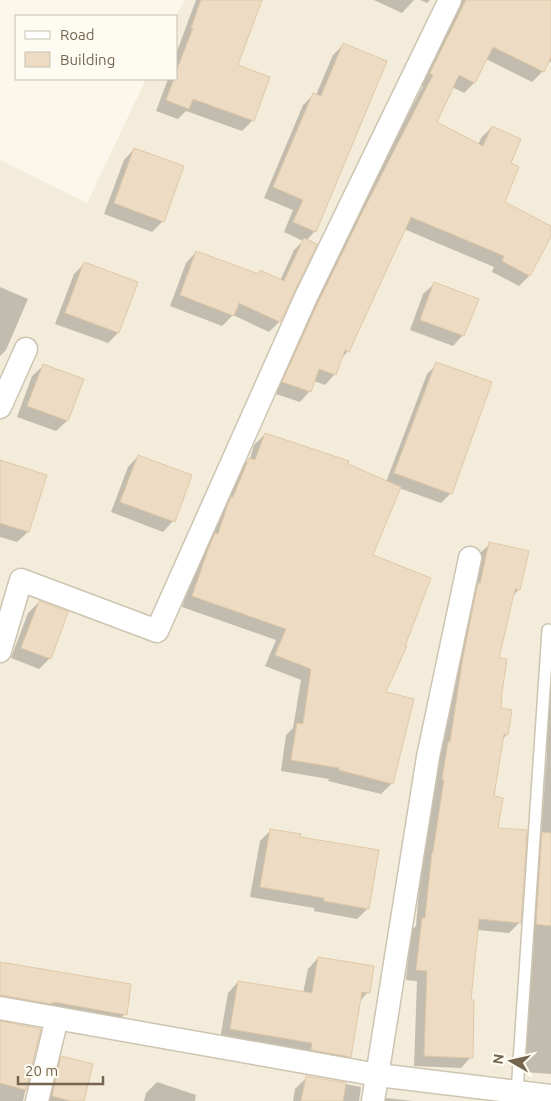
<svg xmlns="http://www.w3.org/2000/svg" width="551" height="1101" viewBox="0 0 551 1101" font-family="Ubuntu,sans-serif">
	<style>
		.residential { fill: #f3ecda }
		.shadow { fill: #0003 }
		.building { fill: #eddcc3; stroke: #e1c8a6 }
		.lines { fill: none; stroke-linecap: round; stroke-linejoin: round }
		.service-casing { stroke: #cdc4b1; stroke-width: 14 }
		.minor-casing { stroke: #cdc4b1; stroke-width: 25 }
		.service { stroke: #fff; stroke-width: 11 }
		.minor { stroke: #fff; stroke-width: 22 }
	</style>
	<rect width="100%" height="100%" fill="#fbf8eb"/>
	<path class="residential" d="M184,0H551V1101H0V160L87,203L146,79H176V16Z"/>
	<path class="shadow" d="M196,0H261L236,66L269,78L252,121L242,131L186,111L178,119L156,111L168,79H176V54Z
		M374,0H414L402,13Z
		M420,0H430L427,3Z
		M446,0H551V62L548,61L543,71L532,82L486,59L474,83L464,93L452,87L435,123L478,145L481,138L492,127L509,164L504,202L551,227V234L529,276L519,286L492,272L494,267L404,229L348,351L341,359L335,374L325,385L314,381L310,391L300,402L273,393L351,224L423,86L420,84Z
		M343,45L315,231L306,241L315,245L279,322L269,332L233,315L222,326L170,306L186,263L196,252L257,275L261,272L280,281L294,250L303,241L284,232L293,210L264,198L303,105L314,94L316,95L333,55Z
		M134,149L163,221L152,232L104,214L124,160Z
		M85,263L118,333L108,343L55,324L74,274Z
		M434,284L463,335L453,346L410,330L423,294Z
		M0,287L28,299L6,350L0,356Z
		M437,364L451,493L441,503L399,488L371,556L385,693L392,783L381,794L328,781L329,779L281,771L286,735L293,728L301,680L265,666L276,640L182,607L197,562L238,470L250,459L254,445L265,434L346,465L386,482L427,374Z
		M43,366L67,421L56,431L17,417L32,376Z
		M138,456L173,521L163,532L111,512L128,467Z
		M0,462L28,532L17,542L0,537Z
		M490,544L519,589L512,597L498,659L499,709L507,734L502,740L492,797L497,829L520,922L509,933L477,930L470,1001L471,1057L461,1068L414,1066L417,981L406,980L411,930L416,926L421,864L423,862L434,791L432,790L479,554Z
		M39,602L50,658L39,669L11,658L28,613Z
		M551,646V1074L524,1072L534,940L521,939L528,848L541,835L547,753H543Z
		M271,830L299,838L368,908L357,919L314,911V908L250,897L260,841Z
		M318,958L368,992L359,1002L349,1056L339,1067L220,1039L228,993L238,982L303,993L308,969Z
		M0,962L125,1014L115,1025L0,1007Z
		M0,1023L39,1030L23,1101H0Z
		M62,1058L83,1101H43L51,1068Z
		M307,1077L361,1087L359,1101H293L295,1089Z
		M157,1082L196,1095L195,1101H144L146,1093Z
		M387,1098L413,1101H384Z"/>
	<path class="building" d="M201,0H262L238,65L270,77L254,121L193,99L189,109L166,100L174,79H176V72L193,28H191Z
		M466,0H551V57L544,72L493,47L475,83L459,75L437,122L483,146L492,126L521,139L511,163L519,167L505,202L551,226V237L530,276L502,261L504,256L411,217L349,352L345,350L336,375L319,369L311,392L282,382L317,305L362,213L433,75L430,73Z
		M343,43L387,61L316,232L293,222L303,200L273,187L313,93L321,96Z
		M134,148L184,166L164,222L114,203Z
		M304,238L317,244L280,322L239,303L234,316L180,295L196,251L259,274L260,270L284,281Z
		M84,262L138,282L119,333L65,313Z
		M434,282L479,299L464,336L420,320Z
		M436,362L492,382L452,494L394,473Z
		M43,364L84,379L68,421L27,406Z
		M265,433L349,461L348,464L401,487L373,555L431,578L405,646H407L386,692L414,699L393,784L339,770V768L291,760L297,723L303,724L311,669L275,655L286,629L192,596L208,550L215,533L218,534L227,507L231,497H233L249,458L255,460Z
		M138,455L192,475L175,522L120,502Z
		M0,460L47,475L29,532L0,523Z
		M489,542L529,551L520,590L515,589L499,658L507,659L501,699H502L501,708L512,710L508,735L504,734L494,796L503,798L498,828L527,830L521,923L479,919L471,1000H474L473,1058L424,1056L427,971L416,970L422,918H425L432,852H433L444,780H442L448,742H450L463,657L478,583L480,584Z
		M39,601L68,612L51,659L21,648Z
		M270,829L301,834L300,837L379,850L369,909L324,901V898L260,887Z
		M542,832L551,833V926L536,924Z
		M318,957L374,966L370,993L362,992L351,1057L311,1050L312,1043L230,1029L238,981L312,993Z
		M0,962L131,984L127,1015L53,1002L52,1004L0,995Z
		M0,1021L41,1029L26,1090L0,1083Z
		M61,1056L93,1064L84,1101H71L52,1096Z
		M306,1076L346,1083L343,1101H301Z"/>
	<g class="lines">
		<defs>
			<path id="service" d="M517,1092L548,630"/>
			<path id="minor" d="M0,407L26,349
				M0,651L21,580L157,631L305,299L450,0
				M0,1008L378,1075L551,1096
				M37,1101L57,1018
				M373,1101L428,757L470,558"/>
		</defs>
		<use href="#service" class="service-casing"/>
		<use href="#minor" class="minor-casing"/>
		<use href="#service" class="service"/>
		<use href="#minor" class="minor"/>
	</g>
	<rect x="15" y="15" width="162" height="65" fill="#fefcf2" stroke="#c7c0b1"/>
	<rect x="25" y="31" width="25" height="8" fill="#ffffff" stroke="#c7c0b1"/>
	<text x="60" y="40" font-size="15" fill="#75654f">Road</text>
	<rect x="25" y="52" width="25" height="15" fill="#eddcc3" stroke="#c7c0b1"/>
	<text x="60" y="65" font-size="15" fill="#75654f">Building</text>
	<g transform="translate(511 1061) rotate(279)" stroke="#fefcf2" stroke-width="4" paint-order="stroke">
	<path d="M0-4L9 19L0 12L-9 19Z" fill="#75654f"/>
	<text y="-8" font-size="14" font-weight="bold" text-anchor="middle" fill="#75654f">N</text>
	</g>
	<path d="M18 1076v8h85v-8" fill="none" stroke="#75654f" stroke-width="2.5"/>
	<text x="25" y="1076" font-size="15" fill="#75654f" stroke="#fefcf2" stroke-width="4" paint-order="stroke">20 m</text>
</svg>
